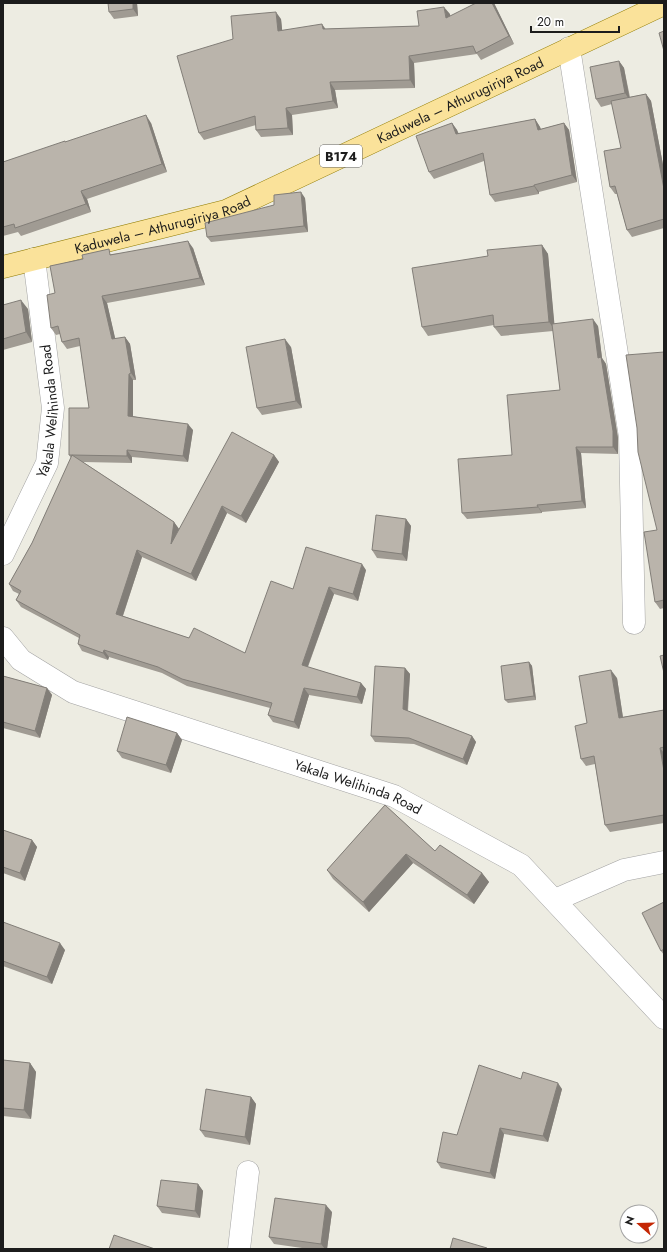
<svg xmlns="http://www.w3.org/2000/svg" width="667" height="1252" viewBox="0 0 667 1252" font-family="Jost,sans-serif">
	<style>
		.lines { fill: none; stroke-linecap: round; stroke-linejoin: round }
		.street-casing { stroke: #a3a3a3; stroke-width: 23 }
		.primary-casing { stroke: #917c03; stroke-width: 23 }
		.street { stroke: #fff; stroke-width: 22 }
		.primary { stroke: #fae29a; stroke-width: 22 }
		.wall { fill: #a09b93 }
		.shaded-wall { fill: #827e78 }
		.building { fill: #bab4ab; stroke: #827e78 }
		.labels { text-anchor: middle; stroke-width: 3; stroke-linejoin: round; paint-order: stroke }
		.shield { fill: #fff; stroke: #606060; stroke-width: 1 }
		.shield-label { font-size: 13px; font-weight: bold; fill: #1c1c1c }
		.street-label { font-size: 14px; fill: #1c1c1c; stroke: #fff }
	</style>
	<rect width="100%" height="100%" fill="#edece2"/>
	<g class="lines">
		<defs>
			<g id="street">
				<path d="M569,48L630,437L634,623"/>
				<path id="s1" d="M3,554L47,463L53,408L34,259"/>
				<path id="s2" d="M3,638L21,660L73,692L394,796L521,865L664,1018"/>
				<path d="M555,900L624,870L664,862"/>
				<path d="M239,1249L248,1172"/>
			</g>
			<g id="primary">
				<path id="s3" d="M3,267L226,211L664,4"/>
			</g>
		</defs>
		<use href="#street" class="street-casing"/>
		<use href="#primary" class="primary-casing"/>
		<use href="#street" class="street"/>
		<use href="#primary" class="primary"/>
	</g>
	<path class="wall" d="M137,3L138,16L114,19L109,12Z
		M494,3L514,44L481,60L477,54L414,63L415,88L335,90L338,108L292,115L293,135L261,137L256,130V125L204,140L199,133L233,39L281,19L282,30L326,29L419,26L450,14V16Z
		M619,61L624,68L630,97L646,94L651,101L664,170V228L632,237L627,230L617,194H615L610,187L621,148L612,104L601,107L596,99Z
		M535,119L540,127L541,129L564,123L569,130L577,182L539,192V194L495,202L490,195L484,161L434,179L429,172L452,123L457,130L459,134Z
		M151,123L167,172L87,199L91,212L21,236L18,232L3,236V162L66,142Z
		M305,198L308,232L211,242L207,237Z
		M542,245L548,254L554,324L598,326L602,358L606,364L618,438V454L581,453L586,508L542,512V513L467,519L462,513L512,455L560,390L553,331L501,336L494,327V325L428,336L422,327L488,256Z
		M193,248L205,285L107,303L115,339L125,337L130,344L136,380H133V416L193,430L188,462L132,457V463L83,462L174,522L179,529L274,455L279,462L246,523L227,513L196,581L142,557L123,616L189,638L245,653L293,589L366,570L358,601L334,594L308,667L361,683L366,689L362,704L309,695L299,729L273,722L268,715L270,708L187,686L162,673L109,657L108,660L82,651L78,644L79,638L21,607L16,600L19,594L13,591L9,584L32,543L71,458L69,455L89,408L80,346L67,349L62,342L60,334L56,335L51,328L55,293L83,259L112,254Z
		M3,305L28,309L32,342L3,350Z
		M291,347L302,408L262,415L257,408Z
		M664,352V608L660,609L655,602Z
		M406,519L411,526L407,561L377,558L372,550Z
		M529,662L532,666L536,700L508,703L505,700Z
		M405,668L410,674L408,711L472,736L476,742L467,765L414,744L375,742L371,736Z
		M3,676L47,688L52,695L40,738L3,728Z
		M617,678L623,717L664,710V823L610,832L605,825L595,764L586,766L581,759L587,723Z
		M177,733L182,740L171,773L122,758L117,751Z
		M385,805L435,851L482,873L489,882L474,904L413,863L369,912L333,879L327,870Z
		M3,830L32,840L37,847L25,881L3,873Z
		M664,902V955L661,951Z
		M3,922L65,950L52,984L3,966Z
		M3,1060L30,1063L36,1072L31,1119L3,1116Z
		M521,1079L562,1089L548,1142L504,1134L495,1179L441,1168L437,1162L457,1135Z
		M251,1097L256,1104L250,1145L205,1137L200,1130Z
		M198,1184L203,1191L200,1218L162,1213L157,1206Z
		M332,1212L327,1249H309L274,1244L269,1237Z"/>
	<path class="shaded-wall" d="M133,3H137L138,16L133,9Z
		M492,3H494L514,44L509,36Z
		M444,7L450,14L451,25L446,18Z
		M276,12L281,19L283,38L278,31Z
		M322,24L327,31L323,29Z
		M409,56L414,63L415,88L410,80Z
		M619,61L624,68L630,101L625,93Z
		M330,82L335,90L338,108L333,101Z
		M646,94L651,101L664,170V189Z
		M286,108L292,115L293,135L288,128Z
		M146,115L151,123L167,172L162,164Z
		M535,119L540,127L543,137L538,130Z
		M452,123L457,130L461,142L456,134Z
		M564,123L569,130L577,182L572,175Z
		M534,185L539,192V194L534,186Z
		M81,191L87,199L91,212L86,204Z
		M301,192L305,198L308,232L304,226Z
		M188,241L193,248L205,285L200,278Z
		M542,245L548,254L555,330L549,322Z
		M102,296L107,303L117,346L112,339Z
		M21,300L28,309L32,342L26,332Z
		M593,319L598,326L602,358L606,364L618,438V454L613,447L598,358Z
		M125,337L130,344L136,380L131,373Z
		M285,339L291,347L302,408L296,401Z
		M129,374L133,380V423L128,416Z
		M188,424L193,430L188,462L183,456Z
		M576,447L581,453L586,508L582,501Z
		M127,450L132,457V463L127,456Z
		M274,455L279,462L246,523L241,516Z
		M537,505L542,512V513L538,507Z
		M222,506L227,513L196,581L191,574Z
		M406,519L411,526L407,561L402,554Z
		M174,522L179,529L171,544Z
		M137,550L142,557L121,621L116,614Z
		M362,564L366,570L358,601L353,594Z
		M329,587L334,594L306,671L302,665Z
		M104,650L109,657L108,660L103,653Z
		M529,662L532,666L536,700L534,696Z
		M405,668L410,674L407,715L403,709Z
		M611,670L617,678L624,725L619,718Z
		M361,683L366,689L362,704L357,697Z
		M47,688L52,695L40,738L35,731Z
		M304,688L309,695L299,729L294,722Z
		M177,733L182,740L171,773L166,765Z
		M472,736L476,742L467,765L463,759Z
		M660,748L664,753V771Z
		M32,840L37,847L25,881L20,873Z
		M406,854L413,863L369,912L363,902Z
		M482,873L489,882L474,904L467,895Z
		M60,943L65,950L52,984L47,977Z
		M30,1063L36,1072L31,1119L24,1110Z
		M558,1083L562,1089L548,1142L543,1136Z
		M251,1097L256,1104L250,1145L245,1137Z
		M500,1128L504,1134L495,1179L490,1173Z
		M198,1184L203,1191L200,1218L195,1211Z
		M326,1205L332,1212L327,1249H325L321,1244Z"/>
	<path class="building" d="M108,3H133V9L109,12Z
		M476,3H492L509,36L476,53L473,46L409,56L410,80L330,82L333,101L286,108L288,128L256,130L255,116L199,133L177,56L233,39L231,16L276,12L278,31L322,24L323,29L419,26L417,11L444,7L446,18Z
		M664,31V51L659,33Z
		M619,61L625,93L596,99L590,67Z
		M646,94L664,189V219L627,230L615,186L610,187L604,151L621,148L611,101Z
		M146,115L162,164L81,191L86,204L15,228L14,224L3,227V162L65,141V142Z
		M535,119L538,130L564,123L572,175L534,185V186L490,195L483,153L429,172L416,136L452,123L456,134Z
		M301,192L304,226L207,237L205,223L274,205V195Z
		M188,241L200,278L102,296L112,339L125,337L131,373L129,374L128,416L188,424L183,456L127,450V456L72,455L174,522L171,544L232,432L274,455L241,516L222,506L191,574L137,550L116,614L189,638L194,628L245,653L271,581L293,589L306,547L362,564L353,594L329,587L302,665L361,683L357,697L304,688L294,722L268,715L272,703L182,679L158,667L104,650L103,653L78,644L80,635L16,600L21,591L9,584L32,543L72,455H69V408H89L79,338L62,342L58,326L51,328L47,295L55,293L50,266L83,259L82,255L109,249L110,255Z
		M542,245L549,322L494,327L493,315L422,327L412,268L488,256L487,250Z
		M21,300L26,332L3,339V305Z
		M593,319L598,358L601,357L613,431V447H576L582,501L537,505L538,507L462,513L458,459L512,455L507,395L560,390L552,324Z
		M285,339L296,401L257,408L246,347Z
		M664,352V600L655,602L644,532L657,530L638,452L637,428L626,355Z
		M376,515L406,519L402,554L372,550Z
		M664,655V673L660,656Z
		M529,662L534,696L505,700L501,666Z
		M375,666L405,668L403,709L472,736L463,759L409,738L371,736Z
		M611,670L619,718L664,710V747L660,748L664,771V815L605,825L594,756L581,759L575,726L587,723L579,676Z
		M3,676L47,688L35,731L3,722Z
		M127,717L177,733L166,765L117,751Z
		M385,805L435,851L440,845L482,873L467,895L406,854L363,902L327,870Z
		M3,830L32,840L20,873L3,867Z
		M664,902V949L661,951L642,913Z
		M3,922L60,943L47,977L3,961Z
		M3,1060L30,1063L24,1110L3,1108Z
		M479,1065L521,1079L523,1072L558,1083L543,1136L500,1128L490,1173L437,1162L443,1132L457,1135Z
		M206,1089L251,1097L245,1137L200,1130Z
		M161,1180L198,1184L195,1211L157,1206Z
		M275,1198L326,1205L321,1244L269,1237Z
		M114,1235L155,1249H109Z
		M453,1238L487,1248V1249H450Z"/>
	<g class="labels">
		<rect class="shield" x="320" y="145" width="42" height="22" rx="3"/>
		<g class="shield-label">
			<text x="341" y="161">B174</text>
		</g>
		<g class="street-label">
			<text dy="5" stroke="none"><textPath href="#s3" startOffset="489">Kaduwela – Athurugiriya Road</textPath></text>
			<text dy="5" stroke="none"><textPath href="#s3" startOffset="165">Kaduwela – Athurugiriya Road</textPath></text>
			<text dy="5" stroke="none"><textPath href="#s1" startOffset="153">Yakala Welihinda Road</textPath></text>
			<text dy="5" stroke="none"><textPath href="#s2" startOffset="390">Yakala Welihinda Road</textPath></text>
		</g>
	</g>
	<rect width="667" height="1252" fill="none" stroke="#1c1c1c" stroke-width="8"/>
	<g transform="translate(639 1224) rotate(290)"><circle r="19" fill="#ffffff" stroke="#a4a4a4"/>
	<path d="M0-3L7 15L0 10L-7 15Z" fill="#c42704"/>
	<text y="-6" font-size="11" font-weight="bold" text-anchor="middle" fill="#1c1c1c">N</text>
	</g>
	<path d="M531 26v6h88v-6" fill="none" stroke="#1c1c1c" stroke-width="2"/>
	<text x="537" y="26" font-size="12" fill="#1c1c1c" stroke="#ffffff" stroke-width="3" paint-order="stroke">20 m</text>
</svg>
